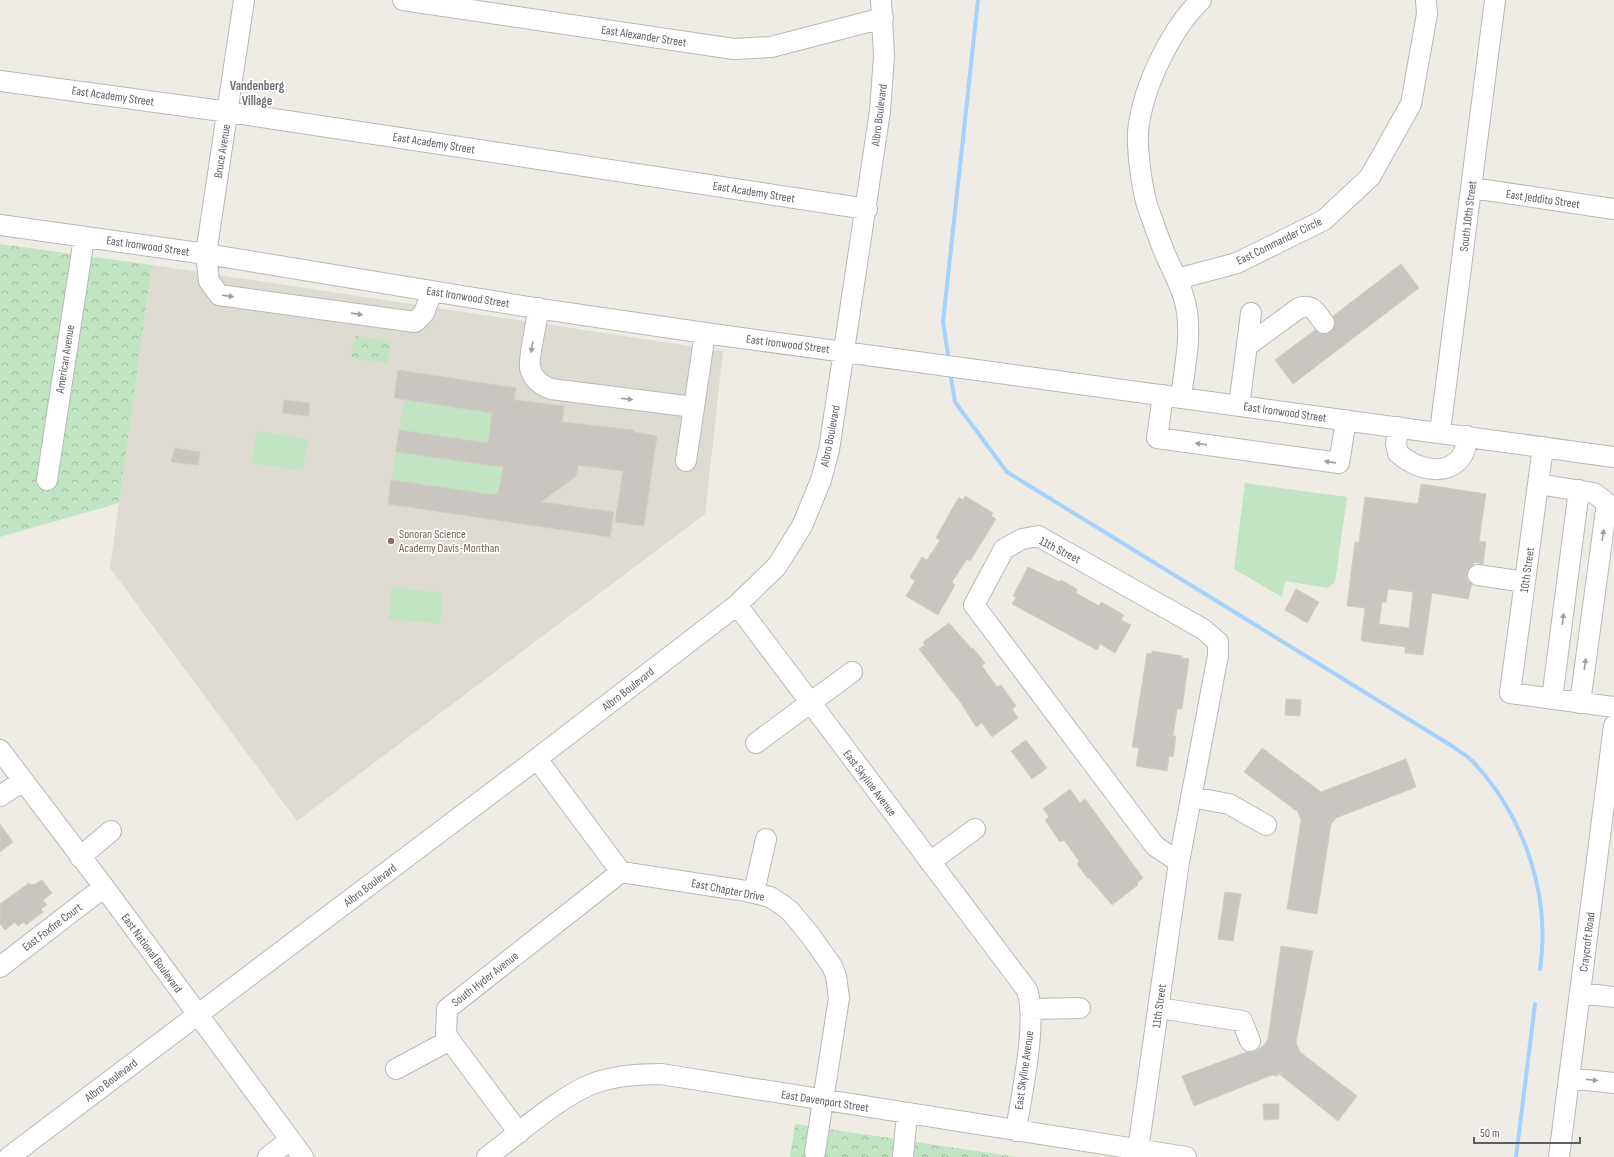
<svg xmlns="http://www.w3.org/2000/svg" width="1614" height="1157" viewBox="0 0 1614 1157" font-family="'Sofia Sans Condensed',sans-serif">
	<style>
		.education { fill: #dedbd2 }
		.green { fill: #c1e5c2 }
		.park { fill: url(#park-crowns) }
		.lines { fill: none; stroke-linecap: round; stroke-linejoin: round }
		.stream { stroke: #a5d2fc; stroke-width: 4 }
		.building { fill: #c9c6c1; stroke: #d2cec2; fill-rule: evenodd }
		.minor-casing { stroke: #b6b9bd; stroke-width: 22 }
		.minor { stroke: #fff; stroke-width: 20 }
		.oneway { fill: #9d9fa2 }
		.education-dot { fill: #8d6e63; stroke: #fff; stroke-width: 1.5 }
		.labels { text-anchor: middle; stroke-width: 3.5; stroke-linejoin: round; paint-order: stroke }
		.street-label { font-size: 12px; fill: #5c5f64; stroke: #fff }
		.education-label { font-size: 12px; fill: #785e54; stroke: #fff; text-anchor: start }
		.neighbourhood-label { font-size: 13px; font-weight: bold; fill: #6d7176; stroke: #fff }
	</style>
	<defs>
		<pattern id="park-crowns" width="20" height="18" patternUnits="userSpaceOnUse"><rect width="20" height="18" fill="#c1e5c2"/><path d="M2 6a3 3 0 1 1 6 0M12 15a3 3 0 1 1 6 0" fill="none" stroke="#a0bda1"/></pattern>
	</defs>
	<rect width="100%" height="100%" fill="#eeece4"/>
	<path class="education" d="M152,265L723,351L705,514L297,821L110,568Z"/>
	<path class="green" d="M404,400L492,413L487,443L399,430Z
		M257,431L308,439L303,471L252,463Z
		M396,452L493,466V464L502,465L498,493H495V495L392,480Z
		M1245,483L1347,497L1335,582L1328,588L1285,581L1282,597L1234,569Z
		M392,587L443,593L440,624L389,619Z"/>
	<path class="park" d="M0,244L152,265L119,503L0,537Z
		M355,336L391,341L387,363L355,359L351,356Z
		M795,1124L1017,1157H790Z"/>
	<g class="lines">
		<path class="stream" d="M949,361L943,322L978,0
			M950,372L955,402L1007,472L1452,746C1460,752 1470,757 1476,765C1525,819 1551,897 1540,969
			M1516,1157L1535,1004"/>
	</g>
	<path class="building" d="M1401,264L1419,288L1293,384L1275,360L1315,330L1319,333L1325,334L1331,332L1335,322L1333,316Z
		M398,370L516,388L514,400L564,406L562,422L634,430V432L657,436L644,526L615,522L623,471L578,465L576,476L541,502L614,512L610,537L388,504L391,480L495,495V493H498L503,467L396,452L399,430L488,443L492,413L394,398Z
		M284,400L310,403L309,416L282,413Z
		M175,448L200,452L198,465L171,462Z
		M1421,484L1486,494L1479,541L1486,542L1483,564L1475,562L1467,573V580L1472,584L1468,599L1432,593L1423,655L1405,653V647L1361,641L1365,608L1347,606L1355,542H1359L1365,497L1418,504ZM1388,589L1413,592L1409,628L1379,624L1382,602H1386Z
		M965,496L993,513L991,516L996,519L970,561L967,559L952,582L955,585L938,615L906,596L915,581L910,577L922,557L927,560L940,540L936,538L953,507L959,497L963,500Z
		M1028,567L1060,582L1061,580L1077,589L1076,593L1099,606L1101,602L1124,615L1121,620L1131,625L1115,653L1100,644L1097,650L1012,604L1016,597L1013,596Z
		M1296,589L1319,602L1307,623L1285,610Z
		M949,623L972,649L973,648L985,663L982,666L997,687L1001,685L1016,706L1012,709L1018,718L992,737L982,723L976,727L961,703L919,649L925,645L923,642Z
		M1152,651L1182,656V658L1189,659L1182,709H1177L1173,736H1176L1173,757L1169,756L1167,771L1136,766L1139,748L1132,747L1147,653L1152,654Z
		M1286,699L1301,700L1300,716L1285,715Z
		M1026,740L1047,768L1032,779L1011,751Z
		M1262,748L1321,792L1406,759L1416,787L1336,818L1331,824L1317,914L1287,909L1301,820L1298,812L1244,772Z
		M1070,789L1080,803L1085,799L1143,878L1137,883L1138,885L1112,905L1089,878L1088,879L1077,864L1079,861L1064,840L1060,842L1045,820L1049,817L1043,809Z
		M0,824L13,842L0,852Z
		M42,880L52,893L43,900L47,905L41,909L43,912L26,925L24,922L18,926L15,922L5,930L0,924V904L29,883L31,885L33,884L34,885Z
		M1225,892L1241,894L1233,941L1218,939Z
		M1281,946L1313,951L1296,1043L1300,1052L1357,1096L1338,1121L1278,1073V1076L1272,1075L1194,1106L1182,1076L1247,1052H1254L1264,1045L1268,1039Z
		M1263,1104H1279V1119L1264,1120Z"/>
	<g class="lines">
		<defs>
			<path id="minor" d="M244,0L206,254L209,281L219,295L415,322L424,313L432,291
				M403,0L734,49L771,47L883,18
				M0,81L229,112L867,209
				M1472,188L1614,209
				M0,225L206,254L535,308L705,333L1614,457
				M1177,279L1237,263L1324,220L1370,177L1411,104L1427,14L1426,0
				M539,308C537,319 528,360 530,368C533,380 541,385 551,389L693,407
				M1247,346L1299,308C1313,303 1316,313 1324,323
				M1163,395L1157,438L1339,463L1346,420
				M1181,398C1184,370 1191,341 1187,313C1185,293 1174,274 1166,256C1159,240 1154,224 1148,208C1142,190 1137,151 1138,132C1142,89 1170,30 1201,0
				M1239,406L1251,313
				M1398,427L1396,444L1398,453C1415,469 1449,479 1463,454C1466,449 1466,442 1467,436
				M1440,432L1495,0
				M1543,447L1510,693L1614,707
				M686,461L705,333
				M47,480L84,238
				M1538,484L1594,493L1607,503L1580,703
				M1478,575L1525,582
				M737,605L1027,990C1038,1023 1021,1095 1016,1131
				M1552,699L1579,490
				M756,743L852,672
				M0,750L104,887L303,1157
				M537,759L621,872L746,891L770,897L781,904L790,911L810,935L832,966L836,976L839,998L815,1152
				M0,796L23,781
				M1191,797L1229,804L1266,825
				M80,857L111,831
				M930,862L975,829
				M754,892L766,839
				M0,967L104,887
				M1581,993L1614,997
				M1159,1008L1242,1021L1250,1041
				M1030,1009L1080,1008
				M396,1069L450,1040
				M1569,1078L1614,1083
				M519,1133L446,1035L447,1009L621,872
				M9,1157L526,767L737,605L777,566L802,526L821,480L829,450L880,111L884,56L881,0
				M268,1157L290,1140
				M487,1157C518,1134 565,1091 601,1081C621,1075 641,1074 661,1074L1186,1157
				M903,1157L907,1114
				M1137,1157L1179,862L1218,655V642L1203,629L1038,536L1022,539L1004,549L974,605L1155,846L1179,862
				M1559,1157L1614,726"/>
		</defs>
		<use href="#minor" class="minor-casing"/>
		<use href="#minor" class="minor"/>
	</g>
	<defs><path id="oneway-solid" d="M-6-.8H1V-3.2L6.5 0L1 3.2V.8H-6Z"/></defs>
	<g class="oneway">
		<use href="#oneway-solid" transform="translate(228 296) rotate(8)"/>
		<use href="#oneway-solid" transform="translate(357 314) rotate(8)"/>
		<use href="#oneway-solid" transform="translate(532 347) rotate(99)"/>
		<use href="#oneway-solid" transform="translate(627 399) rotate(7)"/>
		<use href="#oneway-solid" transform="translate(1201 444) rotate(-172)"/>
		<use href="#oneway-solid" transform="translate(1330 462) rotate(-172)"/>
		<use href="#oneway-solid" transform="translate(1603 535) rotate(-82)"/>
		<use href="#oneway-solid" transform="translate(1563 619) rotate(-83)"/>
		<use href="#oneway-solid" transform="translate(1585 664) rotate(-82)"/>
		<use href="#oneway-solid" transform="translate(1592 1080) rotate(7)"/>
	</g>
	<circle class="education-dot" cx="391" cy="541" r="4"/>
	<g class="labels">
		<g class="street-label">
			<text transform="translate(644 36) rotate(9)" y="4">East Alexander Street</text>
			<text transform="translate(113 96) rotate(8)" y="4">East Academy Street</text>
			<text transform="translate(879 115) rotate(-83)" y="4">Albro Boulevard</text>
			<text transform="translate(434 143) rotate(9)" y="4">East Academy Street</text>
			<text transform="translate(222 151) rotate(-81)" y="4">Bruce Avenue</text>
			<text transform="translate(754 192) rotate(9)" y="4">East Academy Street</text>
			<text transform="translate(1543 199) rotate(8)" y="4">East Jeddito Street</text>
			<text transform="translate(1468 216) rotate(-83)" y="4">South 10th Street</text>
			<text transform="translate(1279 241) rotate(-26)" y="4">East Commander Circle</text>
			<text transform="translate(148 246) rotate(8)" y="4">East Ironwood Street</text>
			<text transform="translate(468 297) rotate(9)" y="4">East Ironwood Street</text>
			<text transform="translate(788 344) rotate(7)" y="4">East Ironwood Street</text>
			<text transform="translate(65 359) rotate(-81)" y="4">American Avenue</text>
			<text transform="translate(1285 412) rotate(8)" y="4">East Ironwood Street</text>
			<text transform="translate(830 436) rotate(-79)" y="4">Albro Boulevard</text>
			<text transform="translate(1060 550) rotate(27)" y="4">11th Street</text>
			<text transform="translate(1527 570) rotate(-82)" y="4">10th Street</text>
			<text transform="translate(628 689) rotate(-38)" y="4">Albro Boulevard</text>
			<text transform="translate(870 783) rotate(53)" y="4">East Skyline Avenue</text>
			<text transform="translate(370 885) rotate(-37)" y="4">Albro Boulevard</text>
			<text transform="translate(728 890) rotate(11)" y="4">East Chapter Drive</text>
			<text transform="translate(52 927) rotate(-37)" y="4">East Foxfire Court</text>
			<text transform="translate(1587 942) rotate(-83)" y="4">Craycroft Road</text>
			<text transform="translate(152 953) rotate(54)" y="4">East National Boulevard</text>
			<text transform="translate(485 979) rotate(-38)" y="4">South Hyder Avenue</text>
			<text transform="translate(1159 1006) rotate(-82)" y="4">11th Street</text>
			<text transform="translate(1024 1070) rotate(-82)" y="4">East Skyline Avenue</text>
			<text transform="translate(111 1080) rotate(-37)" y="4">Albro Boulevard</text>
			<text transform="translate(825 1101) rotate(9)" y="4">East Davenport Street</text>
		</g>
		<g class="education-label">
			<text x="399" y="538">Sonoran Science<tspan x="399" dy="14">Academy Davis-Monthan</tspan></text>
		</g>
		<g class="neighbourhood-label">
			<text x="257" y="90">Vandenberg<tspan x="257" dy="15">Village</tspan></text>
		</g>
	</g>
	<path d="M1474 1137v6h106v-6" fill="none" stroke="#5c5f64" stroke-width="2"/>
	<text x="1480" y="1137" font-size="12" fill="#5c5f64" stroke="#ffffff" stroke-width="3" paint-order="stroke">50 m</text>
</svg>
